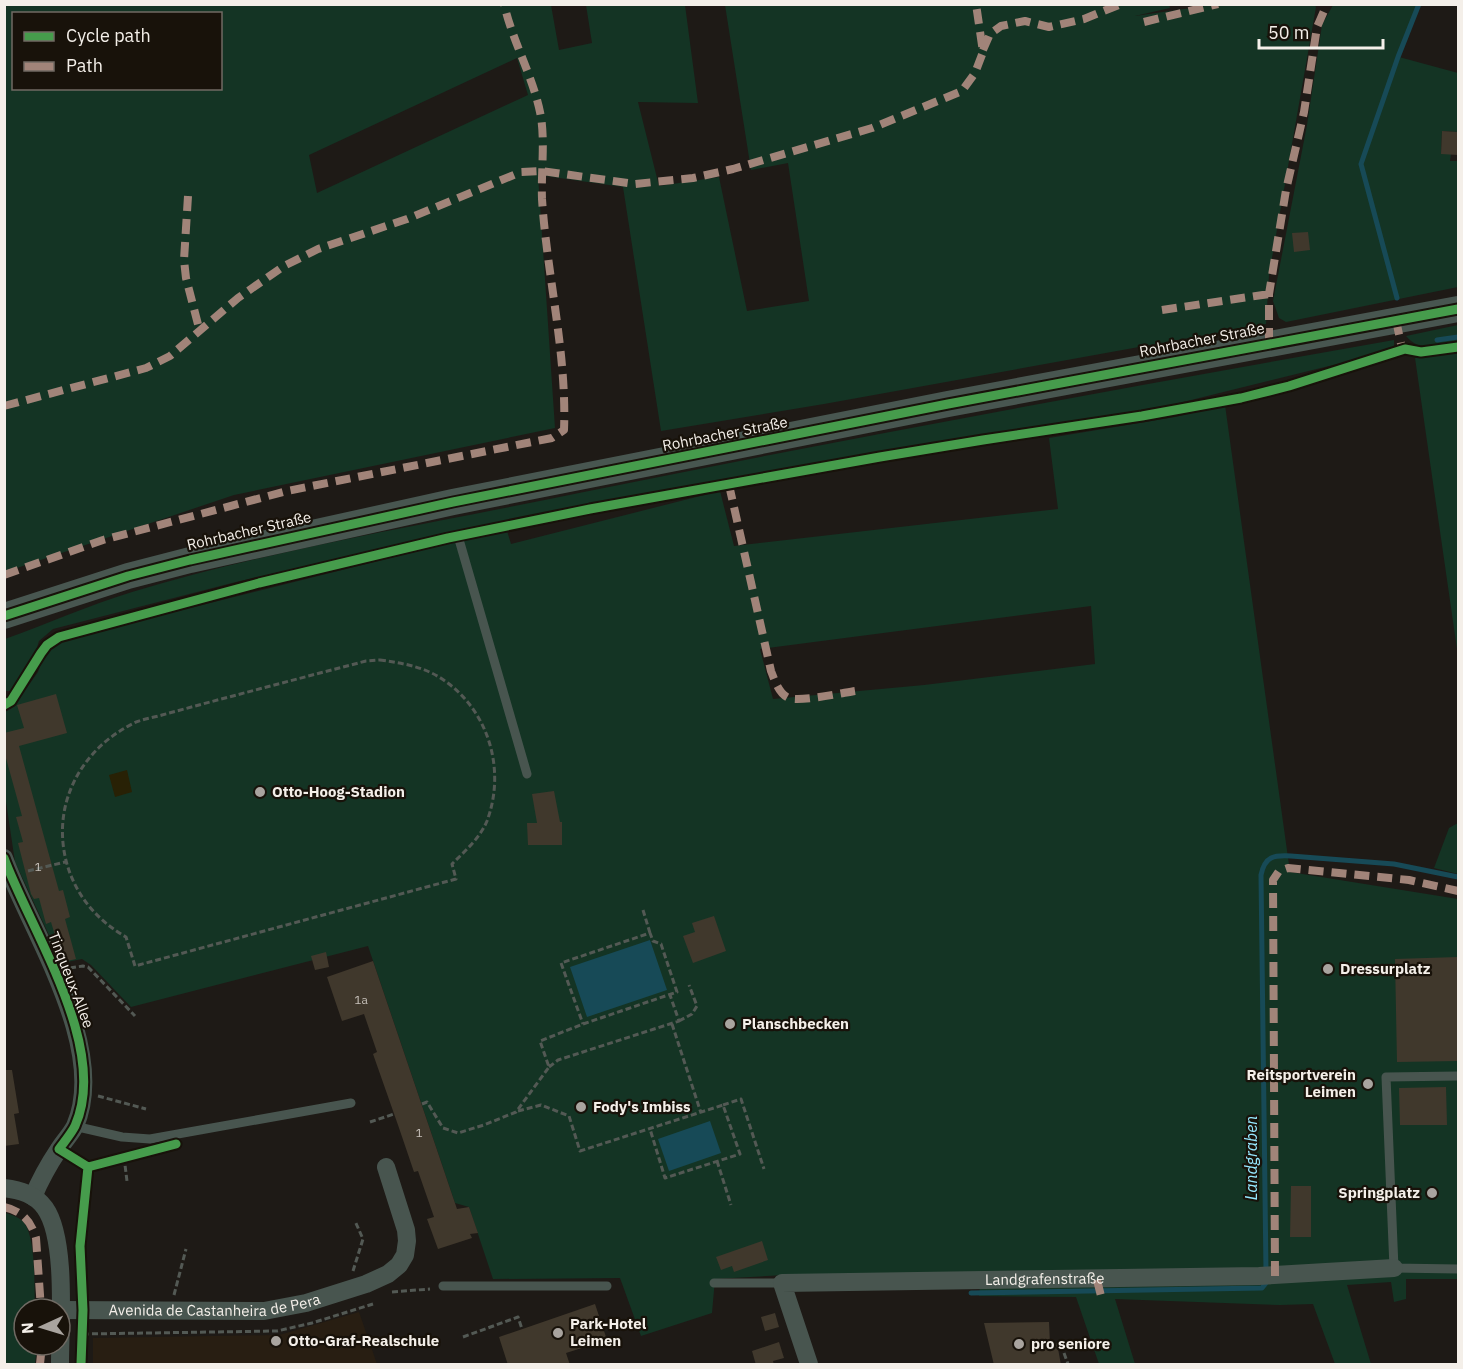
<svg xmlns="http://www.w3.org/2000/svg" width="1463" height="1369" viewBox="0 0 1463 1369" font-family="'IBM Plex Sans',sans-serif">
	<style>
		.built { fill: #281e12 }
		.green { fill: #143424; fill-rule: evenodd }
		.sand { fill: #282105 }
		.water { fill: #174a57 }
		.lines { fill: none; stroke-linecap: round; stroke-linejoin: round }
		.stream { stroke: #174a57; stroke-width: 5 }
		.building { fill: #40382c }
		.path { stroke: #535954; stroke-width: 3; stroke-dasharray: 6 3; stroke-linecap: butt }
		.service { stroke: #48554f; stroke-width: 9 }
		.minor { stroke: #48554f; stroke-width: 18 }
		.secondary { stroke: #485650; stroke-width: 26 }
		.quiet { stroke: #a18479; stroke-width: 8; stroke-dasharray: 15 8; stroke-linecap: butt }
		.cycleway-casing { stroke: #18120a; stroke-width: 13 }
		.cycleway { stroke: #469c4c; stroke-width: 9 }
		.poi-dot { fill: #a9a49f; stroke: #18120a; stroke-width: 2 }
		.labels { text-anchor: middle; stroke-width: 4.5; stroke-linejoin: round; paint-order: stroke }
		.number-label { font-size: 12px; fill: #c7c1ba }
		.street-label { font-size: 15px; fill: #f4efe9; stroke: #18120a }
		.poi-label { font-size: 15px; font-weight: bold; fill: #f4efe9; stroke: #18120a; text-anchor: start }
		.water-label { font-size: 16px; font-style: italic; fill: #95e7fe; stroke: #18120a }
	</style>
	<rect width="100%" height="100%" fill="#1e1a16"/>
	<path class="built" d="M359,1312L377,1364H93V1338L279,1335Z"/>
	<path class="green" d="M1219,4H1314L1316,7L1269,275L1266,324L824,404L661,431L623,187L538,175L555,428L234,495L5,572V5H551L559,50L592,43L586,5H685L698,103L638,102L659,186L719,177L747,311L809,301L788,163L751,170L725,5H1169L1170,8L1135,16ZM14,14H220V88H14ZM517,58L528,95L317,193L309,155Z
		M1333,5H1419L1399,57L1458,73V132L1442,131L1441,153L1451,154L1450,161H1458V287L1286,322L1279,318L1273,301L1307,125L1322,25Z
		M1458,325V342C1437,346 1422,354 1406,336Z
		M1394,340V350L1171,405L716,481L513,519L236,582L53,629L39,641L33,660L11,691H5V639C47,624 89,605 132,592C278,548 430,524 579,493C850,438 1122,388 1394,340Z
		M1458,350V656L1415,358Z
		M1225,405L1290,872L1458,899V1279H1406V1299L1394,1302L1391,1282L1347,1285L1371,1364H1335L1313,1304L1280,1305L1115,1299L1135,1364H1099L1076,1297L979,1296L981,1273L785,1275L715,1279L712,1313L641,1336L620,1278L493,1279L469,1207L455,1203L368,946L131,1007L91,965L82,959L62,963L15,862L5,795L4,711L16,703L38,672L44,654L58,641L458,541L507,531L511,544L720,491L734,546L1058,509L1049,438L1175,417ZM1091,606L1095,664L924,685L773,699L760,649Z
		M1458,823V874L1434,868L1449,828Z
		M5,1213C12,1215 20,1217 25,1224C36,1241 34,1287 35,1309H24V1345H37L35,1364H5Z"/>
	<path class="sand" d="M127,770L132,792L115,797L109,775Z"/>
	<path class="water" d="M650,940L667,990L587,1017L570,967Z
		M710,1121L721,1153L669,1171L658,1139Z"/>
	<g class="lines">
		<path class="stream" d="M1397,298L1361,164L1398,57L1419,4
			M1437,340L1458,337
			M971,1293L1262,1288L1266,1283V1272L1261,875C1265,856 1274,855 1291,856L1394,864L1458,877"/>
	</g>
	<path class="building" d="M1442,131L1458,132V155L1441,154Z
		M1308,232L1310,250L1294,252L1292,233Z
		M56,694L67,733L19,746L59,891L63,890L70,917L65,919L76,959L63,962L51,922L46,924L39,898L34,899L31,894L18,843L23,842L16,817L22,816L4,751V733L24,728L17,705Z
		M554,791L560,822H562V845H528L527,823H537L532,794Z
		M714,916L726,951L693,963L683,936L695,932L692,923Z
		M326,952L329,967L315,970L311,956Z
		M1458,957V1061L1397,1062L1395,959Z
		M373,961L457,1209L469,1207L478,1233L470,1234L472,1238L438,1249L427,1219L434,1217L418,1171L414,1172L398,1125L373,1054L377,1052L364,1014L342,1021L327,977Z
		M4,1070H12L19,1113L14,1114L19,1144L4,1146Z
		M1446,1087L1447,1125H1400L1399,1088Z
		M1291,1186H1311V1237H1290Z
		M762,1241L768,1260L734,1272L732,1266L721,1270L716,1257Z
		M595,1304L607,1340L566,1353L570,1365H508L499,1337Z
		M775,1313L779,1327L765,1331L761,1317Z
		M1049,1322L1050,1344L1057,1343L1061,1365H994L984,1323Z
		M779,1342L784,1358L773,1361L774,1365H756L752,1351Z"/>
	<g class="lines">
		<path class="path" d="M380,660C402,663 426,667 445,681C489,712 506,770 487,821C480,838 465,851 452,864L456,879L135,966L126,937C91,917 67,884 63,843C58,792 87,747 132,724C141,719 152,718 162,715C184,709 206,703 229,697C274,685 320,673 366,661Z
			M28,871L65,862
			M643,910L650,933
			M70,968L83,966L88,967L135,1016
			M679,1021L692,1014L697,1006L689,985
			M672,1024L701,1113
			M549,1067L558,1060L679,1021L670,995
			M98,1096L146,1109
			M422,1104L427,1102L443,1128L458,1133L484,1125L516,1112L549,1067L540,1041L583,1024L677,992L661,944L653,941L650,933L561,963L583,1024
			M723,1105L741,1099L764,1169
			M518,1111L541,1105L569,1116L580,1151L723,1105L740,1154L665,1178L650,1129
			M370,1122L394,1114
			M124,1157L127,1181
			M717,1161L731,1205
			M353,1271L363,1239L355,1221
			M392,1292L430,1289
			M174,1295L186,1249
			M83,1334L277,1331L312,1323L373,1304
			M463,1337L518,1317L522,1329
			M1064,1353L1068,1364"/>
		<path class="service" d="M458,536L527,774
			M1458,1076L1386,1077L1394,1268L1458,1269
			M74,1126L122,1137L150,1139L351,1103
			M714,1283H782
			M443,1286H607"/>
		<g class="minor">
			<path d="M4,858C31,932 109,1048 75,1126C71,1134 64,1141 59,1149C49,1164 40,1180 33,1197"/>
			<path d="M4,1188C20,1190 35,1194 45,1208C67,1239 60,1326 60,1364"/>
			<path id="s1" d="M61,1310L264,1311L306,1303L366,1284L388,1274L399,1265L405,1255L407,1241L406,1230L386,1167"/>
			<path id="s2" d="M809,1364L782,1283L1259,1276L1394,1268"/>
		</g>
		<path class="secondary" d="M4,616L128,576L190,560L453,502L948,404L1458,309"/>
		<path class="quiet" d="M1144,22L1218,4
			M983,50L990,34L1001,26L1025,21L1049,27L1084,19L1121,4
			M188,196L184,260L186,278L200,332
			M1162,310L1269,294
			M1396,320L1401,344L1405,349
			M1269,343V294L1286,190L1304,112L1317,27L1327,4
			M4,406L146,368L170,356L238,298L284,266L318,249L407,219L521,172L542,171L635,184L693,178L733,169L872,128L962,91L975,73L983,52L976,4
			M729,485L771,671C775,681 779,694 789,698C800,702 842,693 855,691
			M4,575L103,540L287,491L552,438L564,430C567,353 547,276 542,199C541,172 545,144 541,117C534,78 513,43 504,4
			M4,1207C22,1211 31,1221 36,1238L41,1309
			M1275,1276L1273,880L1279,871L1288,868L1409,880L1458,891
			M1097,1280L1101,1296
			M40,1364L42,1345"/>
		<defs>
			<path id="cycleway" d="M4,616L128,576L190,560L453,502L948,404L1458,309
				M4,705L11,701L41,653L47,645L59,637L259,583L448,538L590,509L880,457L983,440L1142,416L1241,398L1289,386L1405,349L1421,352L1458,347
				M4,858C31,931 110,1048 75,1126C71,1134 64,1142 59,1149L88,1167L176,1144
				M81,1364L83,1310L80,1246L88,1167"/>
		</defs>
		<use href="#cycleway" class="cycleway-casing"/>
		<use href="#cycleway" class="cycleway"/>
	</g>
	<g class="poi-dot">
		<circle cx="260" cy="792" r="6"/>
		<circle cx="1328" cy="969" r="6"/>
		<circle cx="730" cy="1024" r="6"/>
		<circle cx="1368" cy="1084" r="6"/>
		<circle cx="581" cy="1107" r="6"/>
		<circle cx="1432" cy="1193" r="6"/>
		<circle cx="558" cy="1333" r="6"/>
		<circle cx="276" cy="1341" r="6"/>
		<circle cx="1019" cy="1344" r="6"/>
	</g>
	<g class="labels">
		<g class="number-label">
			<text x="38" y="871">1</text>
			<text x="361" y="1004">1a</text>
			<text x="419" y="1137">1</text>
		</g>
		<g class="street-label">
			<text transform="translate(1202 340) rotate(-11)" y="5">Rohrbacher Straße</text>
			<text transform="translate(725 434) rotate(-11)" y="5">Rohrbacher Straße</text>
			<text transform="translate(249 531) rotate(-13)" y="5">Rohrbacher Straße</text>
			<text transform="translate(71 980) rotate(69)" y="5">Tinqueux-Allee</text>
			<text dy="5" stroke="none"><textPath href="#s2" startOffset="348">Landgrafenstraße</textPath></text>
			<text dy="5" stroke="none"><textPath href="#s1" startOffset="154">Avenida de Castanheira de Pera</textPath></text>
		</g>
		<g class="poi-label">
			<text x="272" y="797">Otto-Hoog-Stadion</text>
			<text x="1340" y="974">Dressurplatz</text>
			<text x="742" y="1029">Planschbecken</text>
			<text x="1356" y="1080" text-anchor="end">Reitsportverein<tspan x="1356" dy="17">Leimen</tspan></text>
			<text x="593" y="1112">Fody's Imbiss</text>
			<text x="1420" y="1198" text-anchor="end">Springplatz</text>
			<text x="570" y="1329">Park-Hotel<tspan x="570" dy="17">Leimen</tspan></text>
			<text x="288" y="1346">Otto-Graf-Realschule</text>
			<text x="1031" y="1349">pro seniore</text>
		</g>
		<g class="water-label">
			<text transform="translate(1251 1158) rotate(-90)" y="6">Landgraben</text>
		</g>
	</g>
	<rect width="1463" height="1369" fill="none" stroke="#f4efe9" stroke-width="12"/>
	<rect x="12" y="12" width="210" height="78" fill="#18120a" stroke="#706a63" stroke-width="1.5"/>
	<rect x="24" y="32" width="30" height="9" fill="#469c4c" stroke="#706a63" stroke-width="1.5"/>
	<text x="66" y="42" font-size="18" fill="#f4efe9">Cycle path</text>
	<rect x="24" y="62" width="30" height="9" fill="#a18479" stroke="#706a63" stroke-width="1.5"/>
	<text x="66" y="72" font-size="18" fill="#f4efe9">Path</text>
	<g transform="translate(42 1327) rotate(266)"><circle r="28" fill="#18120a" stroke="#706a63" stroke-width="1.5"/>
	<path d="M0-4.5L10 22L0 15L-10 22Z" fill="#a9a49f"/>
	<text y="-9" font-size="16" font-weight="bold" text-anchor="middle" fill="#f4efe9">N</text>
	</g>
	<path d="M1259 39v9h124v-9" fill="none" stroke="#f4efe9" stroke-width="3"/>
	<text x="1268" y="39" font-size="18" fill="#f4efe9" stroke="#18120a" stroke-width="4.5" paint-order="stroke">50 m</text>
</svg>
